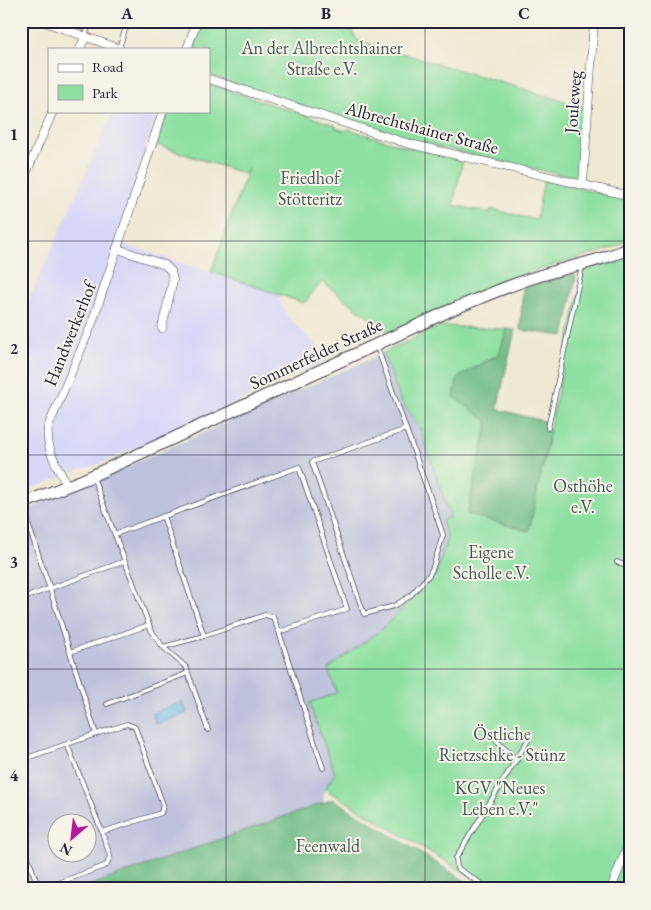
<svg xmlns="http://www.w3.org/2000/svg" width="651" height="910" viewBox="0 0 651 910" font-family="'EB Garamond',serif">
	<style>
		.built { fill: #d8d7f8 }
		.industrial { fill: #bfc2dd; fill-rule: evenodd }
		.green { fill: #8de0a1; stroke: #58816e }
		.forest { fill: #72be87; stroke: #4a7061 }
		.water { fill: #6cbbe7; stroke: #476e91 }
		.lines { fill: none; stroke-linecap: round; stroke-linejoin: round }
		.service-casing { stroke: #414052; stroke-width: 5.5 }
		.minor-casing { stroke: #414052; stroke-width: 9 }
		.secondary-casing { stroke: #414052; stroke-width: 13 }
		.service { stroke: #fff; stroke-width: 4 }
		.minor { stroke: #fff; stroke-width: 8 }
		.secondary { stroke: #fff; stroke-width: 11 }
		.grid { fill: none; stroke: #22223b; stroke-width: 1; stroke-opacity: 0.55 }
		.labels { text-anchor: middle; stroke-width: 4; stroke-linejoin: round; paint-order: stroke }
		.park-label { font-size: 18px; fill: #425b5a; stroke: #f7f3e8 }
		.street-label { font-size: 18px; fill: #22223b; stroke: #f7f3e8 }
		.neatline { fill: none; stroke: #22223b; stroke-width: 2 }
		.grid-label { font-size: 16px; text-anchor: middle; font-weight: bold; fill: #22223b }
	</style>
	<rect width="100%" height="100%" fill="#f7f3e8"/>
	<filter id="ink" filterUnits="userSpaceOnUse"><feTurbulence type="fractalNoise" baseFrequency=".02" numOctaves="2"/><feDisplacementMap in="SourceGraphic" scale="10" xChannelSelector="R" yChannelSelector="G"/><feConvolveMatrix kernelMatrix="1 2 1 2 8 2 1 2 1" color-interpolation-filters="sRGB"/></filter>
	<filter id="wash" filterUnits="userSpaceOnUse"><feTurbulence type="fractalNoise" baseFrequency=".0096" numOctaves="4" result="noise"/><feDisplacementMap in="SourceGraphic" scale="20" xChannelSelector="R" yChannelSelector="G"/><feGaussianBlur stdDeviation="1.12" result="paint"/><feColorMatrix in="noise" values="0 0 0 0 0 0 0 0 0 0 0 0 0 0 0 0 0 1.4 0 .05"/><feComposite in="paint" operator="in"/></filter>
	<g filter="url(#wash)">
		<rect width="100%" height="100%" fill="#efe9d2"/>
		<path class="built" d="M113,111H157L116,242L280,295L279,299L288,317L329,359L95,466L79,470L21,493V318Z"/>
		<path class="industrial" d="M383,353L401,401L420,428L450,517L442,521L447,538L436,575L383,628L329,669L337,693L309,704L335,774L325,789L323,803L77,889H21V512L99,479ZM58,822H88V852H58Z"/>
		<path class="green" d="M203,21H347L357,40L584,107L580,179L407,140L209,75V49H194Z
			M209,84L335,125L336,128L345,131L348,129L406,147L463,160L453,205L490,213L491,209L536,220L544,180L630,201V240L613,248L507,279L474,293L389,332L322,282L304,303L211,272L248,169L245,174L157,145L167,111H209Z
			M630,256V889H492L325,789L335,773L309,703L337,693L328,669L383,628L436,575L447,538L442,521L450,517L420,428L401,401L383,353L440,326L507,329L499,354L457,378L488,421L467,514L528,530L584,270L621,261Z"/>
		<path class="forest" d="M573,274L576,277L564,336L520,330L523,288Z
			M507,329L515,330L497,409L547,422L546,430L550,431L529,531L467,514L488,422L454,397L457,378L499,354Z
			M333,799L478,889H79L323,803Z"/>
		<path class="water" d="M183,702L187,713L156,724L152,713Z"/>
	</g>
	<g filter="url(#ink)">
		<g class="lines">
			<defs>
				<path id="service" d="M85,37L90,21
					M119,48L128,21
					M377,347L429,494L443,535L433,567L429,575L410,596L394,606L364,614L312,462L406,429
					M548,428L582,266
					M93,477L151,630L163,647L204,636L163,516
					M22,506L50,589L96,734L127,724L135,727L163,805L161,813L102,832L110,856L107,865L42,889
					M115,534L299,467L347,609L279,632L273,617L265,615L204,636
					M617,562L630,568
					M21,599L125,561
					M279,632L323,768
					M163,647L186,667L208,730
					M70,652L149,625
					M107,704L188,673
					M493,738L517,760
					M67,744L102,832
					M21,760L96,734
					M21,838L39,889
					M489,889L457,868L456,858L530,737"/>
				<path id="minor" d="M42,21L120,49
					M80,49L85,37
					M187,49L197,21
					M209,79L406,143L630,196
					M583,184L594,21
					M21,185L53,111
					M118,249L165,265L171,271L173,280L162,328
					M67,486C58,467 45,449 48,427L91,326L163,111
					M611,889L630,840"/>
				<path id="secondary" d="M21,504L85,479L451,310C483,297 515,282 549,273C576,265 604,260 630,248"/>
			</defs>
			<use href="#service" class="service-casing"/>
			<use href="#minor" class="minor-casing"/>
			<use href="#secondary" class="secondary-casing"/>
			<use href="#service" class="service"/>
			<use href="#minor" class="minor"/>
			<use href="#secondary" class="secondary"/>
		</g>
	</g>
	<path class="grid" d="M226,21V889M425,21V889M21,241H630M21,455H630M21,669H630"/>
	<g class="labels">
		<g class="park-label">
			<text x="322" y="54">An der Albrechtshainer<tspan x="322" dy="21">Straße e.V.</tspan></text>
			<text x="310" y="184">Friedhof<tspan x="310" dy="21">Stötteritz</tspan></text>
			<text x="583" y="492">Osthöhe<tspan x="583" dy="21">e.V.</tspan></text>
			<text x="491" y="558">Eigene<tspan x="491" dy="21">Scholle e.V.</tspan></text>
			<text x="502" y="740">Östliche<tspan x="502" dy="21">Rietzschke - Stünz</tspan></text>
			<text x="500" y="794">KGV "Neues<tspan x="500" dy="21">Leben e.V."</tspan></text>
			<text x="328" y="852">Feenwald</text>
		</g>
		<g class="street-label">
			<text transform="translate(573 102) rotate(-86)" y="6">Jouleweg</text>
			<text transform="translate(422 128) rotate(15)" y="6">Albrechtshainer Straße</text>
			<text transform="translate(70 334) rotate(-68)" y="6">Handwerkerhof</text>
			<text transform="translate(316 354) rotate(-25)" y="6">Sommerfelder Straße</text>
		</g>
	</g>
	<rect width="651" height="910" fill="none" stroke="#f7f3e8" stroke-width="55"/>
	<rect x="48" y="48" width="162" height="65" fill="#f7f3e8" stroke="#a29fa3"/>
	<rect x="58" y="64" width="25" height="8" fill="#ffffff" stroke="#a29fa3"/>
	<text x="92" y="72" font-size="15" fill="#22223b">Road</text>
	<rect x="58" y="85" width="25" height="15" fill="#8de0a1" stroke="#a29fa3"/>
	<text x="92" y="98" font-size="15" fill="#22223b">Park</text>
	<g transform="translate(72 838) rotate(208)"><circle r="24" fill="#f7f3e8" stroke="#a29fa3"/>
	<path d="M0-4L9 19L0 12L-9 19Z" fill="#b5179e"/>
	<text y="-8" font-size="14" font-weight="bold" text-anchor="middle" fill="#22223b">N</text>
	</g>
	<rect x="28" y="28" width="596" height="854" class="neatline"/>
	<g class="grid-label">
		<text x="127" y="19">A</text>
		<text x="326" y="19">B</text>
		<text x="524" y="19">C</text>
		<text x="14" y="140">1</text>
		<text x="14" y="354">2</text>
		<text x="14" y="568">3</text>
		<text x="14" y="781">4</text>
	</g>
</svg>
